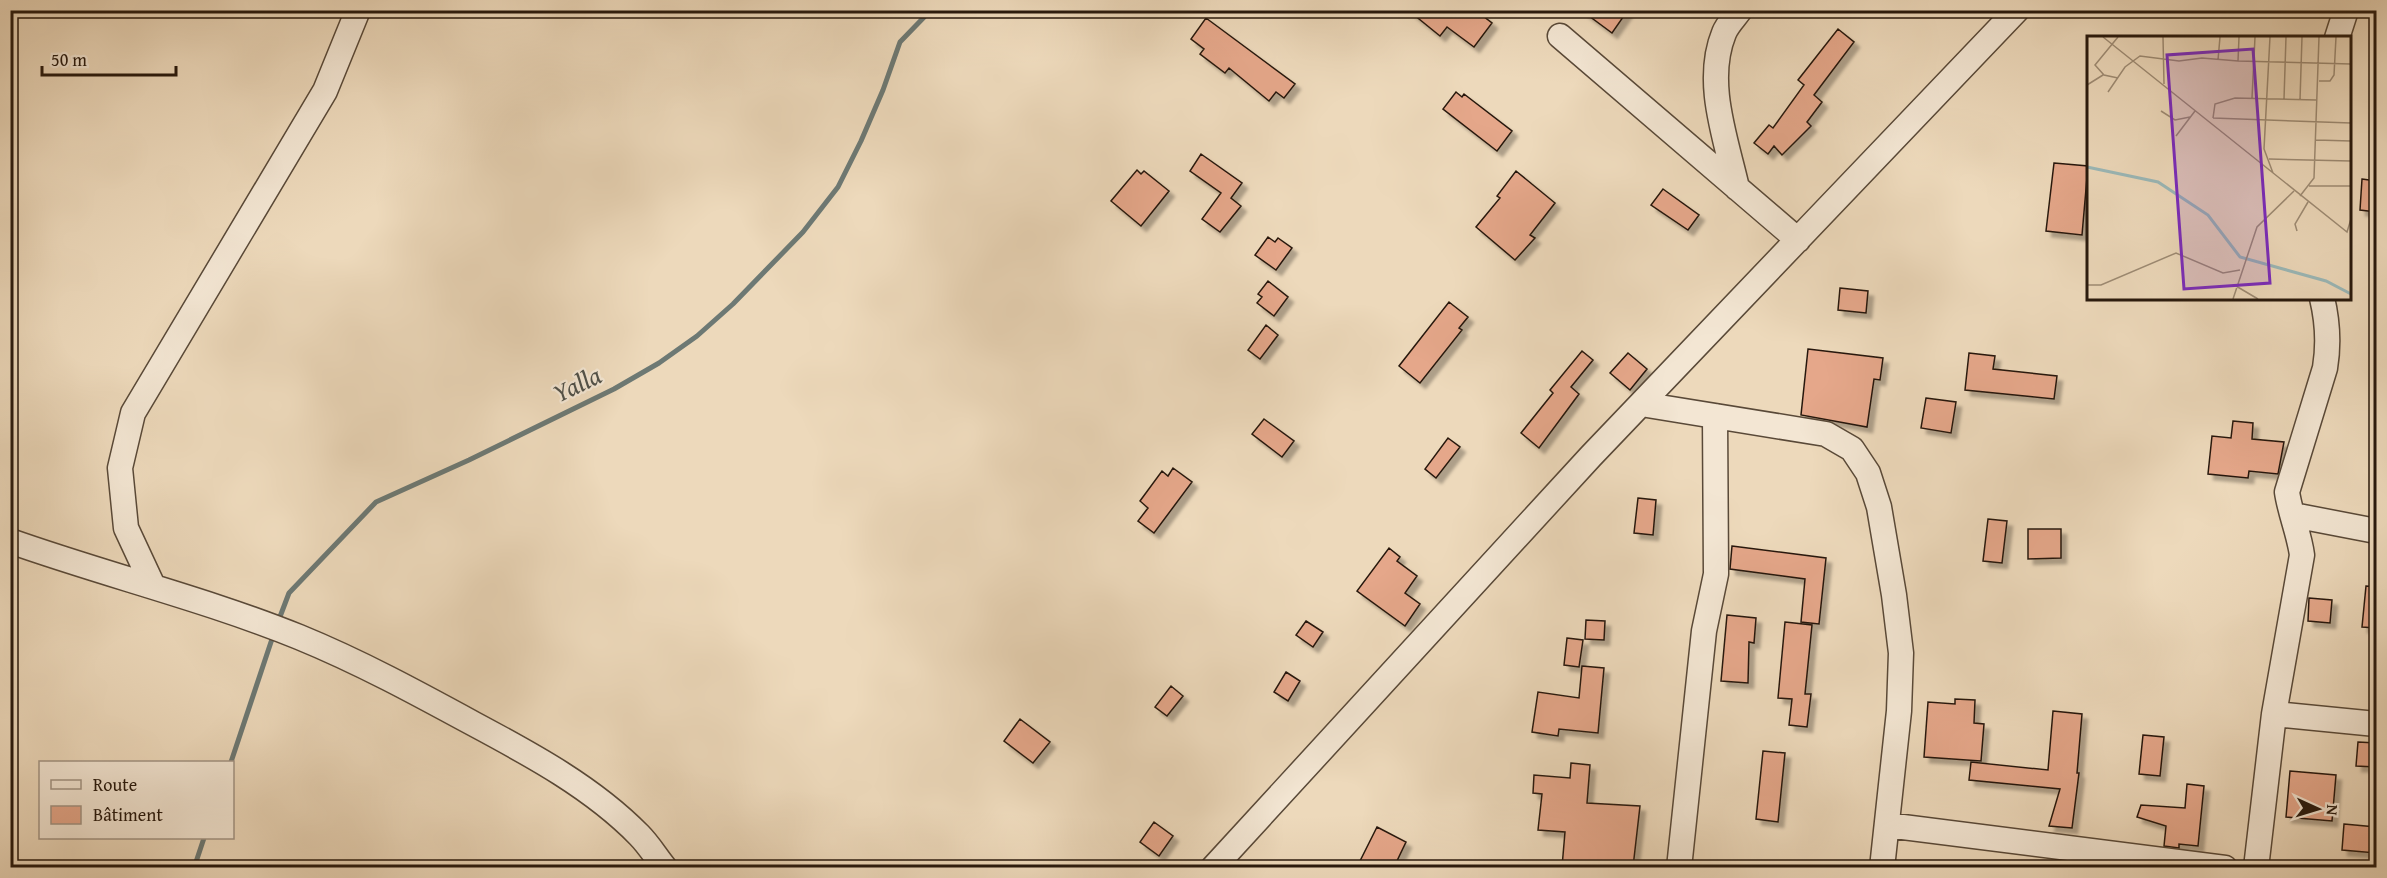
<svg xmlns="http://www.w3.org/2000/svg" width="2387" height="878" viewBox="0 0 2387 878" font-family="'Gentium Book Plus',serif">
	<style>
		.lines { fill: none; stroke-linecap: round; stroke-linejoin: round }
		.stream { stroke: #6d7974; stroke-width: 5 }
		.building { fill: #e5a78a; stroke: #28190d; stroke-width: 1.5; filter: url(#shadow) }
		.minor-casing { stroke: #594938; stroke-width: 27 }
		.minor { stroke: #f3e6d3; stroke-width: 24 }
		.labels { text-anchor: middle; stroke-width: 4.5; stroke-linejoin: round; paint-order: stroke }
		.water-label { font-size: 26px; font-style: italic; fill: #505149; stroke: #f3e6d3 }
		.inset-river { fill: none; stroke: #9bb9b9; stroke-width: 3 }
		.inset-road { fill: none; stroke: #9e8c75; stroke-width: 1.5 }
		.view { fill: #7b2cbf; fill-opacity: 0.15; stroke: #7b2cbf; stroke-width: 3 }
		.inset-edge { fill: none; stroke: #28190d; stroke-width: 3 }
	</style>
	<defs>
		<filter id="shadow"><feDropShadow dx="5.5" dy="5.5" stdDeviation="1.5" flood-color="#0004"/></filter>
	</defs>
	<rect width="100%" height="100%" fill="#edd9bb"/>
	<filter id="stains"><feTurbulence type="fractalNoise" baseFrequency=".00333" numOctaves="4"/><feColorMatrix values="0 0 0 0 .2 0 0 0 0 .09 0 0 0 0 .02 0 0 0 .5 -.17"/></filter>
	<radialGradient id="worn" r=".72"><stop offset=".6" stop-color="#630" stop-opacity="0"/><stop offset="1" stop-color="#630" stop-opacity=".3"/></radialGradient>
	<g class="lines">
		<path class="stream" d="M278,622L289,593L376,502L469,460L614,389L659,363L697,336L733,304L803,232L838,187L861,141L883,90L900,42L931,10
			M231,762L274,633
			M194,868L204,838"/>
	</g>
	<path class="building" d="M1408,10H1475L1492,23L1474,47L1447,27L1440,36Z
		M1581,10H1628L1612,33Z
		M1206,18L1295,84L1284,98L1276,92L1269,101L1229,68L1225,73L1200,54L1204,49L1191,39Z
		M1838,29L1854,42L1814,95L1822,102L1807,122L1811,126L1782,155L1774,146L1768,154L1754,143L1769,125L1773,128L1804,85L1798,80Z
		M1456,92L1462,97L1464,94L1512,131L1497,151L1443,109Z
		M1201,154L1242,183L1231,198L1241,206L1220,232L1202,219L1221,193L1190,171Z
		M2054,163L2088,166L2082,235L2046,231Z
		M1137,170L1141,174L1144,171L1169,191L1141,226L1111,201Z
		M1516,171L1555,203L1530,235L1535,238L1515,260L1476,227L1500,198L1497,196Z
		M2362,179L2376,181V212L2360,210Z
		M1663,189L1699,215L1688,230L1651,205Z
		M1268,237L1275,242L1278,238L1292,248L1276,270L1255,255Z
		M1268,281L1288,297L1274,316L1257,303L1262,297L1258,294Z
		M1840,288L1868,291L1866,313L1838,310Z
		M1449,302L1468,317L1459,328L1462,330L1420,383L1399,366Z
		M1266,325L1278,335L1260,359L1248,350Z
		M1808,349L1883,358L1880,380L1874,379L1867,427L1801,415Z
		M1582,351L1593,360L1571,387L1579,394L1539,448L1521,433L1553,393L1550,390Z
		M1628,353L1647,369L1630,390L1610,373Z
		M1969,353L1995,356L1993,369L2057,376L2054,399L1965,390Z
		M1926,398L1956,402L1951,433L1921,428Z
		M1264,419L1294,441L1282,457L1252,434Z
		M2233,421L2253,423L2252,439L2284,442L2278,474L2249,471L2248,478L2208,474L2212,436L2231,438Z
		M1448,438L1460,447L1436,478L1425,469Z
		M1173,468L1192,482L1154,533L1138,521L1148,508L1140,501L1162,471L1168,476Z
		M1638,498L1656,500L1653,535L1634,533Z
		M1988,519L2007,521L2002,563L1983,561Z
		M2028,529H2061V558L2028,559Z
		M1732,546L1826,558L1819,624L1801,622L1805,579L1730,569Z
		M1389,548L1400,557L1397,561L1417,576L1405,593L1420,604L1405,626L1357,591Z
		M2366,586L2376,587V628L2362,627Z
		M2309,598L2332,600L2330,623L2308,621Z
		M1727,615L1756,618L1754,643L1749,642L1748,683L1721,681Z
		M1586,620L1605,621L1604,640L1585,639Z
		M1306,621L1323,632L1313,647L1296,635Z
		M1785,622L1812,625L1805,694H1811L1807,727L1789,725L1792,699L1778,698Z
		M1567,638L1583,640L1579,667L1564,665Z
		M1582,666L1604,668L1598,733L1559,729L1558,736L1532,732L1538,692L1579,698Z
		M1286,672L1300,681L1288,701L1274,692Z
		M1171,686L1183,696L1167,716L1155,707Z
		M1955,699L1975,700L1974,723L1984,724L1981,761L1924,757L1928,702L1955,704Z
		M2053,711L2082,714L2077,773H2079L2072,828L2049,826L2060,789L1969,780L1971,762L2048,770Z
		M1020,719L1050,742L1033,763L1004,741Z
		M2143,735L2164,737L2160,776L2139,774Z
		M2358,742L2376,743V767L2356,766Z
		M1763,751L1785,753L1778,822L1756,819Z
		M1571,763L1590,765L1587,803L1640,806L1633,867H1562L1565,832L1538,830L1542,794L1533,793L1534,775L1570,778Z
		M2290,771L2336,775L2332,821L2286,817Z
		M2187,784L2204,786L2198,846L2179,844V848L2164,846L2166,826L2137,817L2141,805L2185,808Z
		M1154,822L1173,836L1159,856L1140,842Z
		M2344,824L2376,827V853L2342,850Z
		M1377,827L1406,842L1394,867H1357Z"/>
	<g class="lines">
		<defs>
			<path id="minor" d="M1560,36L1798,240
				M2337,38L2346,10
				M1737,188C1726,139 1704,82 1724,33C1727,25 1735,17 1740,10
				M1641,404L1826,434L1852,449L1868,473L1879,507L1894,595L1901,653L1899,711L1882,868
				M2293,515L2376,531
				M10,541C106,575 205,599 299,637C360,662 417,693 474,724C532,755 593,788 639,835C649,845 656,857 665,868
				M153,586L126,528L120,468L133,413L325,91L358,10
				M2274,714L2302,555C2299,533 2290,513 2287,492L2325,368C2329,344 2328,323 2322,298
				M1887,825L2225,868
				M1213,868L1591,456L2017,10
				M1679,868L1704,631L1716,574L1715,416
				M2256,868L2274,714L2376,724"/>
		</defs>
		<use href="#minor" class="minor-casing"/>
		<use href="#minor" class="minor"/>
	</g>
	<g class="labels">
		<g class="water-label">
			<text transform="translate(577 384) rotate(-26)" y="9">Yalla</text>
		</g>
	</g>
	<g transform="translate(2087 36)">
		<rect width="264" height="264" fill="#edd9bb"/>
		<path class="inset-river" d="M0,131L71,146L121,179L153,221L239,245L264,258"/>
		<path class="inset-road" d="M16,1L260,196L264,183M76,1L77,48M152,1L151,25L264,28M183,1L177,113L186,137M131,24L133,1M31,42L17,39L8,29L31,1M232,45H243L247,39L249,1M0,49L16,39M21,56L38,31L53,20L92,25L115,22L151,25M165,62L168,1M197,63L199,1M213,64L215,1M74,75L88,84L103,81M126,82L264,87M126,82L128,68L148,62L229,64M89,100L108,75M229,104L264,105M182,123L264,125M222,150H264M213,160L227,142L232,1M210,195L208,188L221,166M0,249H14L89,217L136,237L153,234M149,250L171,263M146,263L170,191L207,155"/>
		<path class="view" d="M166,13L183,247L97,253L80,19Z"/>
		<rect width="264" height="264" class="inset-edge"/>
	</g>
	<rect width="2387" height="878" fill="none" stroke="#edd9bb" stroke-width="36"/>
	<rect x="12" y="12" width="2363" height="854" fill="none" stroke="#28190d" stroke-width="3"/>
	<rect x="18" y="18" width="2351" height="842" fill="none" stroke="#28190d" stroke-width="1.5"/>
	<rect x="39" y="761" width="195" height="78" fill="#f3e6d3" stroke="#a29484" stroke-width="1.5"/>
	<rect x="51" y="780" width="30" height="9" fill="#f3e6d3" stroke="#a29484" stroke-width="1.5"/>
	<text x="93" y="791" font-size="18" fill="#28190d">Route</text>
	<rect x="51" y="806" width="30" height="18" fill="#e5a78a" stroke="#a29484" stroke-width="1.5"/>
	<text x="93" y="821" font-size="18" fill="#28190d">Bâtiment</text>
	<g transform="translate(2318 809) rotate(94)" stroke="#f3e6d3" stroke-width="4.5" paint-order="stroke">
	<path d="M0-4.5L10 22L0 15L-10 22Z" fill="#28190d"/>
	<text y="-9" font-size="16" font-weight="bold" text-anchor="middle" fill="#28190d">N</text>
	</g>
	<path d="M42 66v9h134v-9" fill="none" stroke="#28190d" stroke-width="3"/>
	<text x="51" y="66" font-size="18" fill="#28190d" stroke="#f3e6d3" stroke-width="4.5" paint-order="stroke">50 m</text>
	<rect width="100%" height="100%" filter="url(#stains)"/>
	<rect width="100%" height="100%" fill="url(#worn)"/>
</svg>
